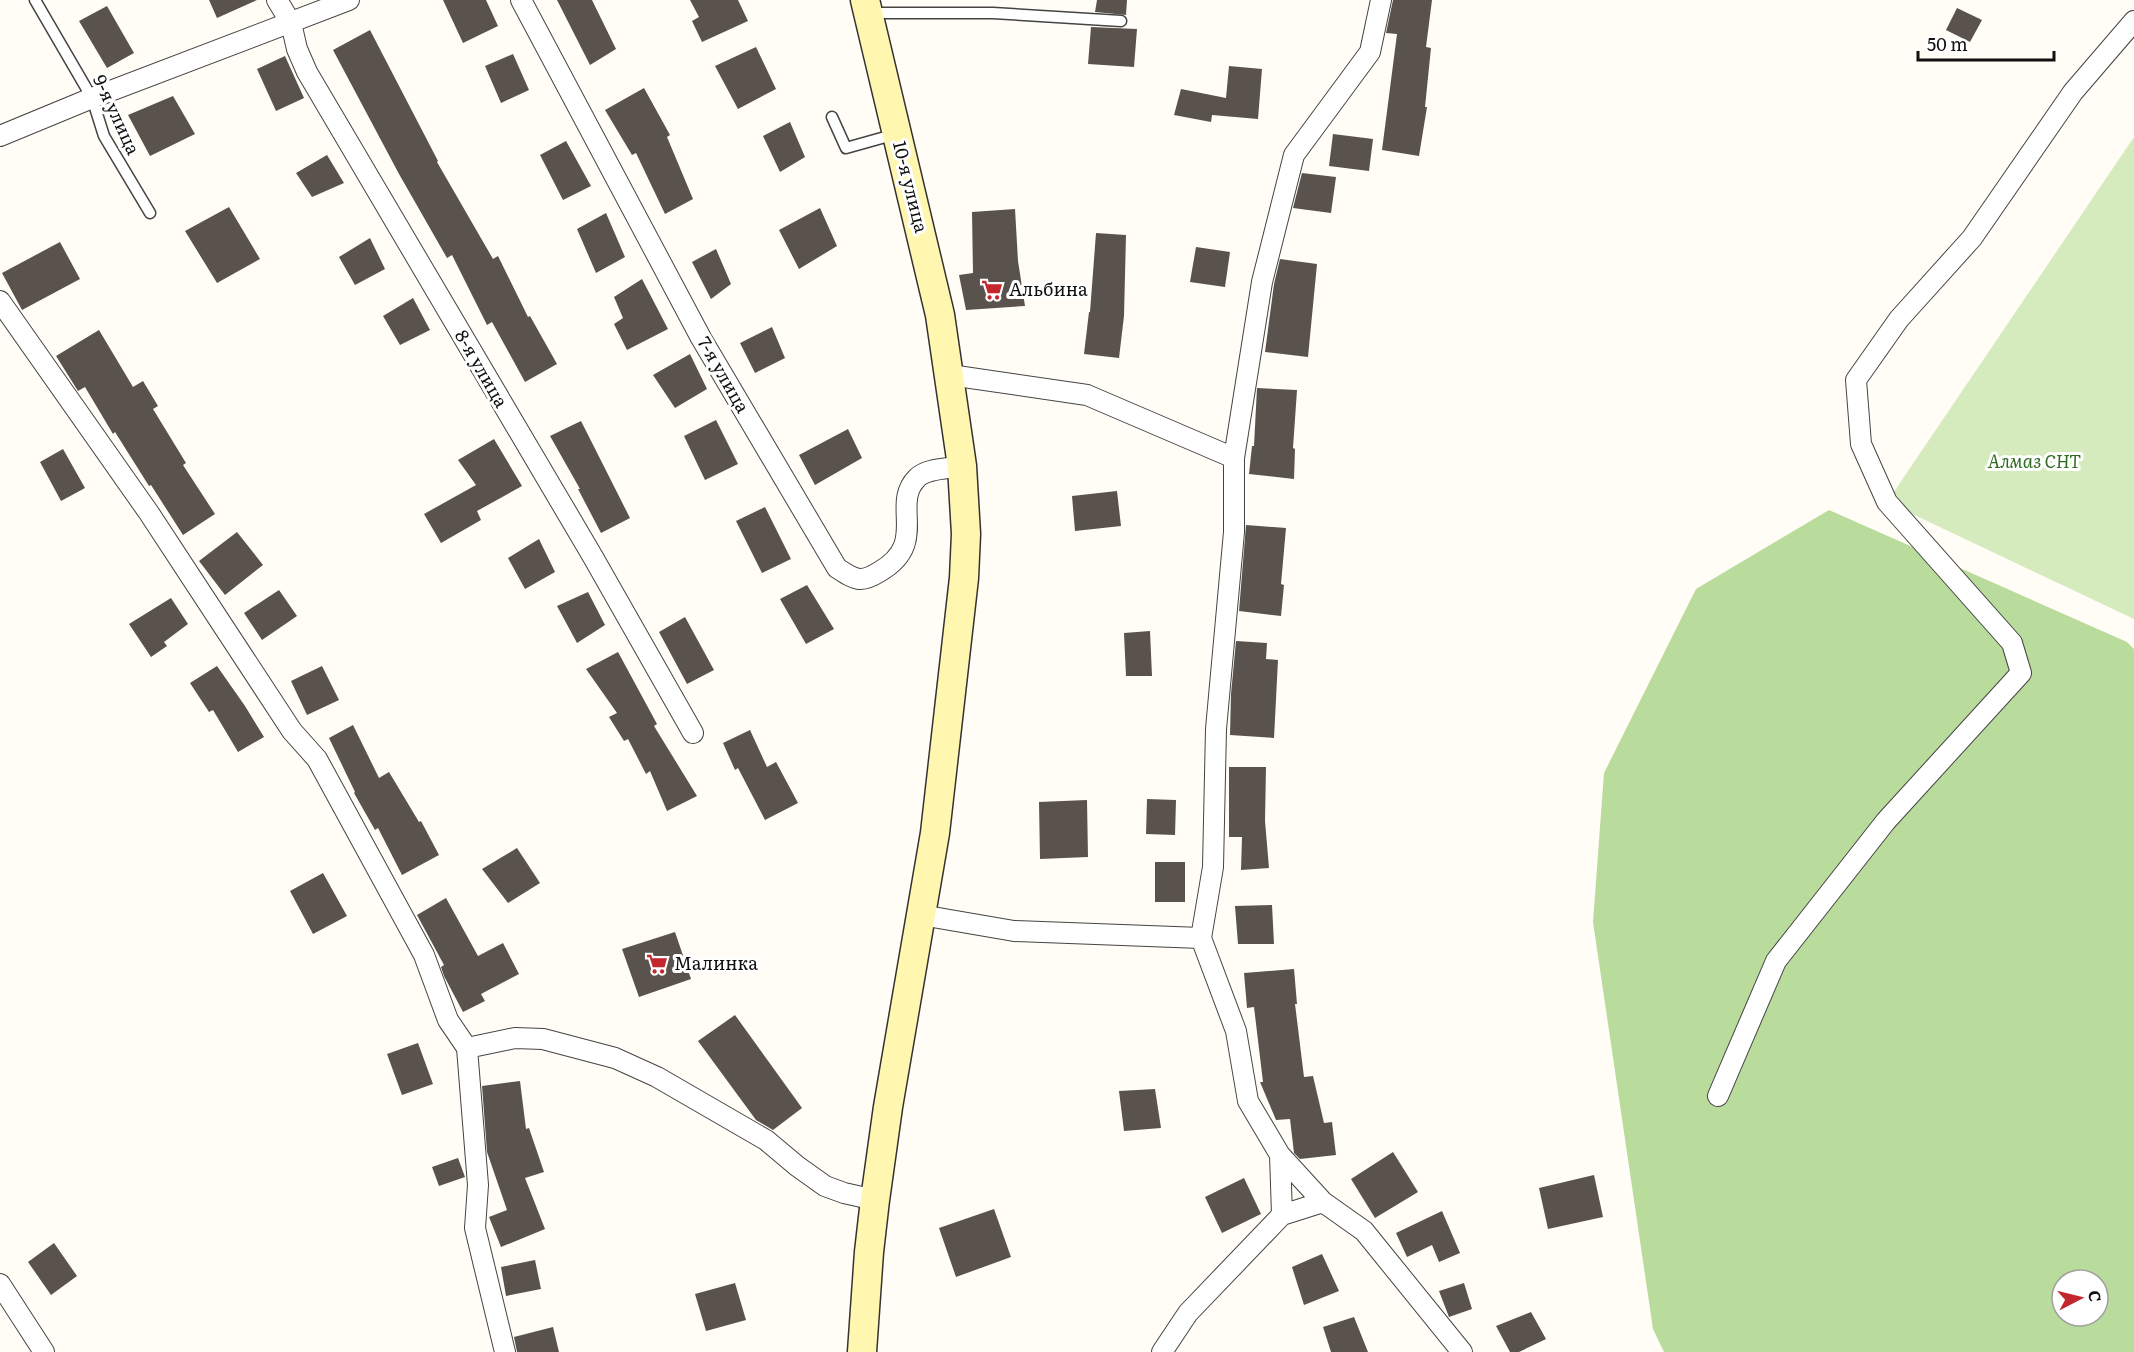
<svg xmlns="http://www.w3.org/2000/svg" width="2134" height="1352" viewBox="0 0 2134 1352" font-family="Literata,serif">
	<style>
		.green { fill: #d5ebbd }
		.forest { fill: #b9dc9c; fill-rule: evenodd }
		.building { fill: #5a524d }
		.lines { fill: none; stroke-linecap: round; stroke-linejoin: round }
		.lane-casing { stroke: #444; stroke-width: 13 }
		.street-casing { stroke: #444; stroke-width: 22 }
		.secondary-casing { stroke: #333; stroke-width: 31 }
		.lane { stroke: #fff; stroke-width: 10 }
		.street { stroke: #fff; stroke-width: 20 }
		.secondary { stroke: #fff6b0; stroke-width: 28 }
		.labels { text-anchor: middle; stroke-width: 6; stroke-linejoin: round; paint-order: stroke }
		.street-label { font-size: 18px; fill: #111; stroke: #fff }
		.poi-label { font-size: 18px; fill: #111; stroke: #fff; text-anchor: start }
		.park-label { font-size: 18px; font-style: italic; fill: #2f6b1f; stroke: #fff }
	</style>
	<rect width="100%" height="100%" fill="#fffdf5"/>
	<path class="green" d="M2134,137V619L1887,502Z"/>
	<path class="forest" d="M1829,510L2127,642L2134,649V1352H1664L1653,1329L1593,922L1604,773L1696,589ZM2062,1280H2098V1316H2062Z"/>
	<path class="building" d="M209,0H257L217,18Z
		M443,0H486L498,26L463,43Z
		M557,0H592L616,49L590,65Z
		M690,0H738L748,21L702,42L692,21L699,17Z
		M1097,0H1127L1126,15L1095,12Z
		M1393,0H1432L1426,47L1431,48L1425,107H1427L1419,156L1382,150L1397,34L1386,33Z
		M107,6L134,53L107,68L79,21Z
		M1957,8L1982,20L1970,42L1946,30Z
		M1091,27L1137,29L1134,67L1088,64Z
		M370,30L438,161L437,162L493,259L498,256L528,317L530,316L557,364L525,382L492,322L487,325L452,255L447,258L399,174L333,50Z
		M756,47L776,89L738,109L715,66Z
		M513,54L529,90L501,103L485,66Z
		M285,56L304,98L276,111L257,69Z
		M1229,66L1262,69L1258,119L1212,115L1211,122L1174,115L1181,89L1226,98Z
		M644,88L670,135L667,137L693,199L665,214L636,153L632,155L605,110Z
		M173,96L195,134L150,156L128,115Z
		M790,122L805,157L780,172L763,136Z
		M1333,134L1373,139L1369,171L1329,166Z
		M566,141L591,186L563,200L540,155Z
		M327,155L344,183L312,197L296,173Z
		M1302,173L1336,177L1331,213L1293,208Z
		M229,207L260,259L217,283L185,231Z
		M820,208L837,246L799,269L779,230Z
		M1015,209L1018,261L1025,306L966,310L959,275L973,273L972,212Z
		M606,213L625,257L596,273L577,229Z
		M1096,233L1126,235L1124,316L1119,358L1084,354L1089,312H1090Z
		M370,238L385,269L355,285L339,257Z
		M60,242L80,279L22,310L2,273Z
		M1196,247L1230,252L1225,287L1190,282Z
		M716,249L731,284L711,299L692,262Z
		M1280,259L1317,264L1308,357L1265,352L1274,284Z
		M642,279L668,329L627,350L614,324L623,318L614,297Z
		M413,298L430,330L400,345L383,316Z
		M772,327L785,358L755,373L740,343Z
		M99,330L133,387L143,381L158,406L153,409L186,463L183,465L215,514L183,535L151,485L149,486L115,432L113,434L85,387L78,391L56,356Z
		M690,354L707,389L675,408L653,375Z
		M1257,388L1297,390L1293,448L1295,449L1294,479L1249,474L1252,446H1254Z
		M716,420L738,464L705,480L684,436Z
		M581,421L630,518L601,533L578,489H580L550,436Z
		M848,429L862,458L815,485L799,455Z
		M494,439L522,486L477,511L481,520L441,543L424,514L476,485L458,460Z
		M63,449L85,488L61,501L40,462Z
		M1117,491L1121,526L1075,531L1072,496Z
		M765,507L791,559L762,573L736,521Z
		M1246,525L1286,528L1281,584L1284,585L1281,616L1239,611Z
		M237,532L263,565L225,595L199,561Z
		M539,539L555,572L525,589L508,558Z
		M807,585L834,629L806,644L780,599Z
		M279,590L297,616L262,640L244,613Z
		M588,592L605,625L577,643L557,606Z
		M171,598L188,624L164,642L167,646L151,657L129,624Z
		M685,617L714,670L687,684L659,632Z
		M1150,631L1152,676H1126L1124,633Z
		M1236,641L1267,643L1266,659L1278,660L1274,738L1230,735L1231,694Z
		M618,652L657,724L654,726L697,796L667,811L650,771L646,774L628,739L624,741L609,717L617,713L586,669Z
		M217,666L245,706L264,737L238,752L213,710L209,712L190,683Z
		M322,666L339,700L307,715L291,681Z
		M353,725L379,778L389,772L419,822L421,821L439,855L402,875L378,828L375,830L354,793L355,792L329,738Z
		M750,730L767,767L776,762L798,803L765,820L738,768L735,770L723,743Z
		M1229,767H1266L1265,821L1269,868L1241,870L1242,837H1229Z
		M1147,799L1176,800L1175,835L1146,834Z
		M1087,800L1088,857L1040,859L1039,802Z
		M517,848L540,883L508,903L482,869Z
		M1155,862H1185V902H1155Z
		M323,873L347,916L313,934L290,891Z
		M446,898L478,956L503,943L519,974L481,994L485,1001L463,1012L444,976L441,967L444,965L417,915Z
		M1272,905L1274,944H1238L1235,906Z
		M675,932L691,979L639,997L622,949Z
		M1294,969L1297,1004H1295L1304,1077L1313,1076L1324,1123L1332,1122L1336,1155L1300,1159L1294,1153L1290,1119L1276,1120L1260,1082H1263L1254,1007L1247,1008L1244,973Z
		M735,1015L802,1108L773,1130L756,1120L698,1041Z
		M418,1043L433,1084L402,1095L387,1054Z
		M520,1081L526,1129L529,1128L544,1172L525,1178L545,1229L501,1247L489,1217L507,1210L487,1152L482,1086Z
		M1155,1089L1161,1128L1124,1131L1119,1091Z
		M1393,1152L1418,1192L1375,1218L1351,1179Z
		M458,1158L465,1177L439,1186L432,1167Z
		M1594,1175L1603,1217L1548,1229L1539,1188Z
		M1244,1178L1261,1214L1222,1233L1205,1197Z
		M994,1209L1011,1257L956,1277L939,1228Z
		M1442,1211L1460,1253L1439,1262L1432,1245L1407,1257L1396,1233Z
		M54,1243L77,1276L51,1295L28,1262Z
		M1322,1254L1339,1291L1304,1305L1292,1267Z
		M535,1260L541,1289L506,1296L501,1267Z
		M735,1283L746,1320L706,1331L695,1294Z
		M1464,1283L1472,1309L1449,1317L1439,1291Z
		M1531,1312L1546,1339L1519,1352H1510L1496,1326Z
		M1354,1317L1368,1352H1331L1323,1327Z
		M553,1327L559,1352H517L514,1337Z"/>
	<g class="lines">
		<defs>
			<path id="lane" d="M35,0L92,98L104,136L150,213
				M870,13H993L1121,21
				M832,117L846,148L896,134"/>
			<path id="street" d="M277,0L291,23L297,49L307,72L593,557L693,733
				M521,0L701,338L837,568C854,579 860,584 879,572C930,543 890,505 917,478C927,468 948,469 962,466
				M0,136L92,98L349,0
				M0,301L149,513L292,731L317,759L424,955L448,1020L467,1048L478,1185L475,1228L505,1352
				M950,375L1087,395L1234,458V532L1216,729L1213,867L1201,938L1236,1031L1248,1101L1280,1155L1323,1202L1364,1231L1462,1352
				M1234,458L1262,282L1294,155L1370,52L1381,0
				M921,915L1014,931L1201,938
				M467,1048L515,1038L543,1039L615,1058L657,1077L766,1140L797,1166L825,1186L844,1193L875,1200
				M1718,1096L1776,961L1886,821L2021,673L2012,643L1887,502L1861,444L1856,380L1899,319L1972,238L2073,92L2134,21
				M1280,1155L1282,1215
				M0,1284L44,1352
				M1162,1352L1188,1313L1282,1215L1323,1202"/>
			<path id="secondary" d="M862,1352L869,1252L875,1200L888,1107L935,833L964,578L966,534L962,466L940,315L865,0"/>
		</defs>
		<use href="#lane" class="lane-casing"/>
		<use href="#street" class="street-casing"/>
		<use href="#secondary" class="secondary-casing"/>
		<use href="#lane" class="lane"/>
		<use href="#street" class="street"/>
		<use href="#secondary" class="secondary"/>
	</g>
	<defs>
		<symbol id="supermarket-bare" viewBox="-9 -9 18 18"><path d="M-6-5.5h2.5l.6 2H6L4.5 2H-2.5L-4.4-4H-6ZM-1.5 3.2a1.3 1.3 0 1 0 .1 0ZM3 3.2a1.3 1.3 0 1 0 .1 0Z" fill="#c4262e" stroke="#fff" stroke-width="2.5" paint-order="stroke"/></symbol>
	</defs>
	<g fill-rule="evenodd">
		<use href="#supermarket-bare" x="977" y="275" width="30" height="30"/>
		<use href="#supermarket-bare" x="642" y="949" width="30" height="30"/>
	</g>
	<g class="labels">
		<g class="street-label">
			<text transform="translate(116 115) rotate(65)" y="6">9-я улица</text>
			<text transform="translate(910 187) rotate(76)" y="6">10-я улица</text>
			<text transform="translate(481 369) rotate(60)" y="6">8-я улица</text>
			<text transform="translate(723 375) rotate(60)" y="6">7-я улица</text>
		</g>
		<g class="poi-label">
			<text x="1009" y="296">Альбина</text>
			<text x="674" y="970">Малинка</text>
		</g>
		<g class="park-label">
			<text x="2034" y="468">Алмаз СНТ</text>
		</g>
	</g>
	<g transform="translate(2080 1298) rotate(83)"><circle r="28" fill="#ffffff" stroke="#a0a0a0" stroke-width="1.5"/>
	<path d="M0-4.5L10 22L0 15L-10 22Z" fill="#c4262e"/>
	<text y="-9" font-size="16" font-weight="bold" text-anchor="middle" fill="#111111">С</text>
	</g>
	<path d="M1918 51v9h136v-9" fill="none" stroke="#111111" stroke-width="3"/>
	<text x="1927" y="51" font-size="18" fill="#111111" stroke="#ffffff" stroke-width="4.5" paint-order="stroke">50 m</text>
</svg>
